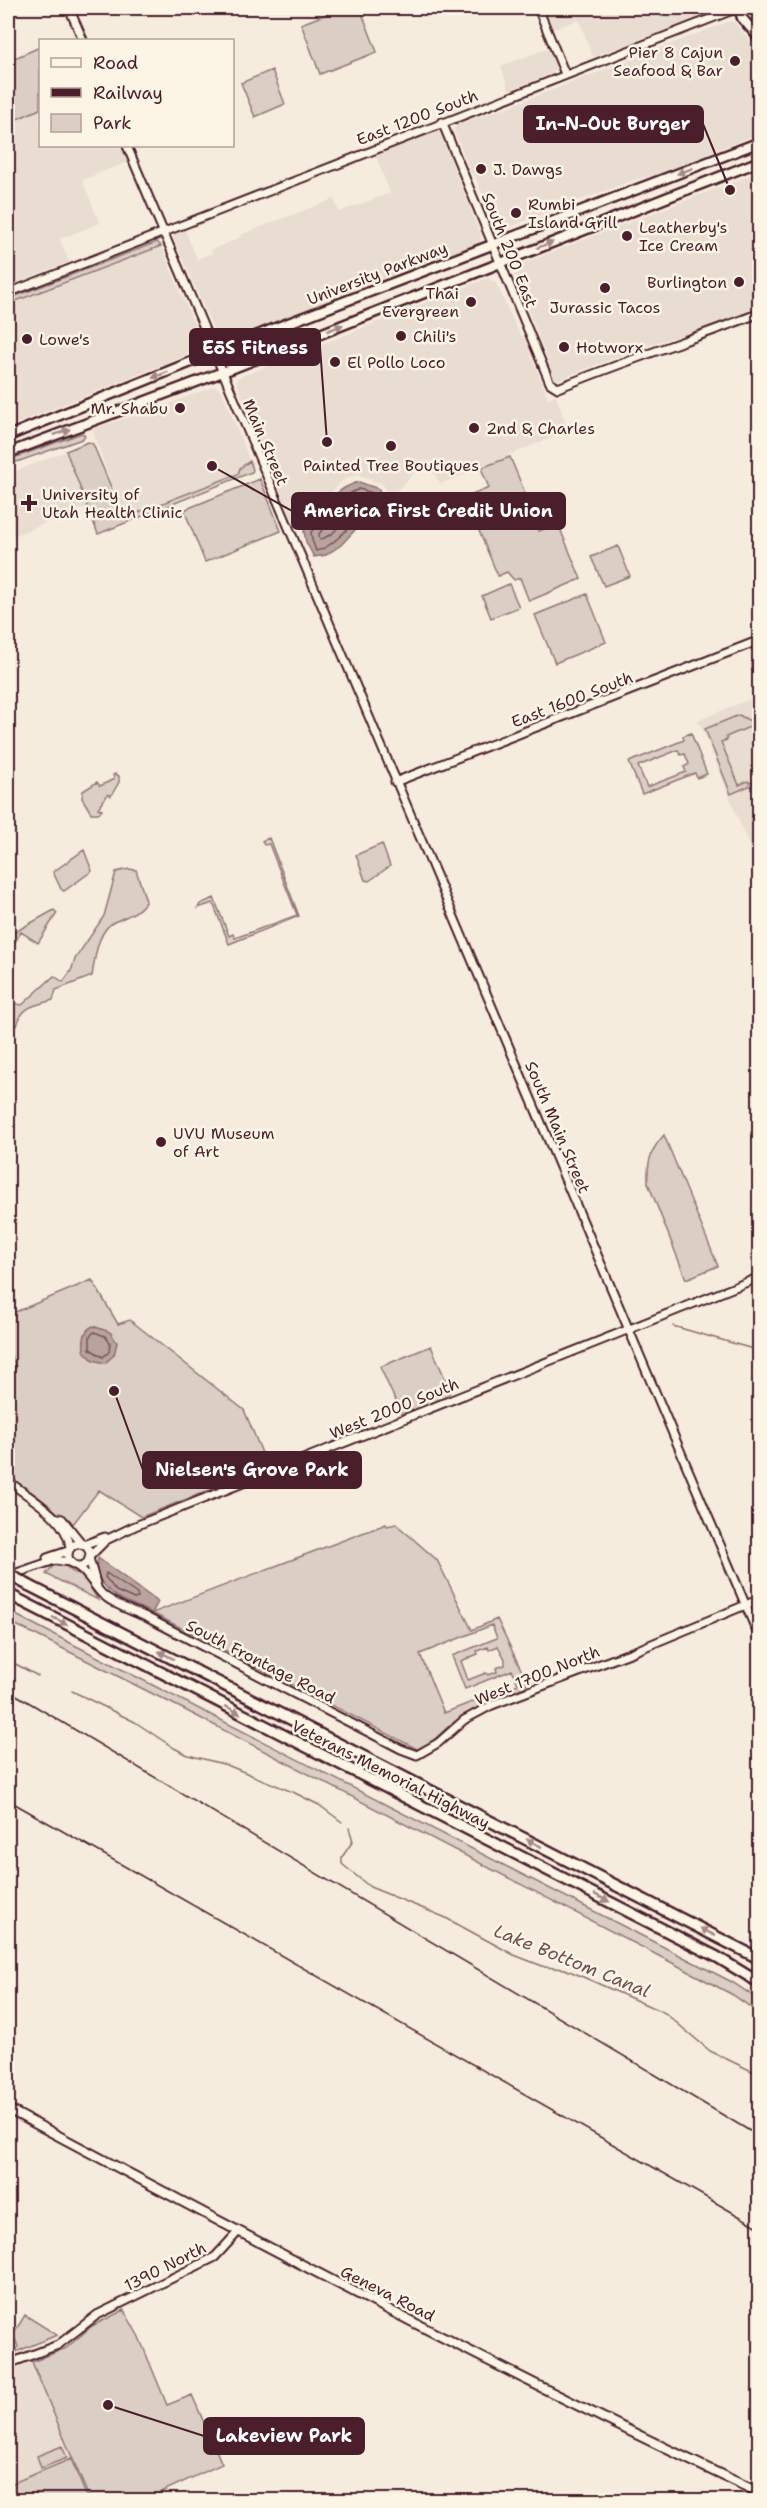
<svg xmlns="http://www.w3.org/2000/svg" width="767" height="2508" viewBox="0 0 767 2508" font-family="'Shantell Sans',sans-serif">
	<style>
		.built { fill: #e8ddd0 }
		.green { fill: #dbcec4; stroke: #927678; stroke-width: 1.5; fill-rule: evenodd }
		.water { fill: #b8a39e; stroke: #8c6e70; stroke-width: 1.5 }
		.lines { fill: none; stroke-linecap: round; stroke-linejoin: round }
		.shore { stroke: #765459; stroke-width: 1.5 }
		.stream { stroke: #8c6e70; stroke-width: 1.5 }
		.tertiary-casing { stroke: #4a1f2b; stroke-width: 11 }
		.secondary-casing { stroke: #4a1f2b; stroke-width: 12 }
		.primary-casing { stroke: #4a1f2b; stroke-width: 13 }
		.motorway-casing { stroke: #4a1f2b; stroke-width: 14 }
		.tertiary { stroke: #fcf5e5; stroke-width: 7 }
		.secondary { stroke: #fcf5e5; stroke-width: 8 }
		.primary { stroke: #fcf5e5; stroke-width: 8 }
		.motorway { stroke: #fcf5e5; stroke-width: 9 }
		.rail { stroke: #4a1f2b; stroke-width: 1.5 }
		.motorway-bridge-casing { stroke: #4a1f2b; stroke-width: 14; stroke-linecap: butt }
		.motorway-bridge { stroke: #fcf5e5; stroke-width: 9 }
		.oneway { fill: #a38a88 }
		.poi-dot { fill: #4a1f2b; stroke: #fcf5e5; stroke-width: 2 }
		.labels { text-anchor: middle; stroke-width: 5; stroke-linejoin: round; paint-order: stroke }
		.poi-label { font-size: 16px; fill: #4a1f2b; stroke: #fcf5e5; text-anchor: start }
		.street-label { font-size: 16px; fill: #4a1f2b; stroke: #fcf5e5 }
		.water-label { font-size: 18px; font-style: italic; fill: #704d53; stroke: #fcf5e5 }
		.leader { fill: none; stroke: #4a1f2b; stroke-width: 2 }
		.callout-dot { fill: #4a1f2b; stroke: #fcf5e5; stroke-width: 2 }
		.callout { fill: #4a1f2b; stroke: #4a1f2b; stroke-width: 2 }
		.callout-label { font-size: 18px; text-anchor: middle; font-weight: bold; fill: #fff }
	</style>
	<rect width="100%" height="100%" fill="#f5ecde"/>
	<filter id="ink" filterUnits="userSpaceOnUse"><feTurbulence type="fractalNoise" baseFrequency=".0167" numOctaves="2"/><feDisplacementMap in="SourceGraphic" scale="12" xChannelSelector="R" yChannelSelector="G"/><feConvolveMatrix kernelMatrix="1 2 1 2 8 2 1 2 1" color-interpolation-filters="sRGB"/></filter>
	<g filter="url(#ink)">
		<path class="built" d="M541,8H720L718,11L593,57L579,20L552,29Z
			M730,21L735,23L759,52V133L655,175L633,180L502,230L499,229L490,214L475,176L472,175L454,131L455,125L513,105Z
			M549,48L556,65L553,73L509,90L501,66Z
			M40,109V146H121L128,162L82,180L100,223L60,239L69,262L9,286L8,281V123Z
			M438,129L481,235V240L478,244L221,346L173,237L174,233L184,228L197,259L212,253L211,250L241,237L240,235L334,199L339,212L390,193L375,154Z
			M759,172V308L709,327L642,347L558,380L555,379L514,273L516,266Z
			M161,246L202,343L201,349L8,427V304Z
			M488,278L496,283L518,331L525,340L548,398L556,395L568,431L509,455L510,457L440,484L431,467L425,466L419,468L399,489L387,497L383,484L360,476L359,474L343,480L299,529L298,525L294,526L237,384V378Z
			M215,386L222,392L250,461L240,468L238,474L123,518L93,431L95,428L146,412Z
			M66,451L87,507L8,538V474Z
			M759,695V871L702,728L697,721Z
			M32,2362L72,2457L89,2500H8V2371Z"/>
		<path class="green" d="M342,8H360L377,52L320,74L301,24Z
			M40,47V109L8,123V61Z
			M272,70L285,104L255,117L241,83Z
			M157,242L161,246L8,304V299Z
			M82,433L85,436L82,439L8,465V460Z
			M88,442L93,444L124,518L238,474L240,468L250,461L253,470L252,472L98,534L66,451Z
			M510,457L525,493L467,517L459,500L489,488L481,468Z
			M260,479L281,531L205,562L184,510Z
			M530,509L539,531L558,524L581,579L529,601L520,578L514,580L507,572L498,576L479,531Z
			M618,546L630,576L604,586L591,557Z
			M509,584L519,607L491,618L482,596Z
			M587,594L606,642L555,663L535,615Z
			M739,715L748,720L759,719V723L726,737L727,740L721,742L739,785L748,781L749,783L755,781L756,783L731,794L705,729Z
			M691,733L707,774L697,778L695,773L642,794L629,762L684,740L683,736ZM678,750L681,755L685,754L689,764L684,767L686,772L647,787L638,766Z
			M115,774L119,776V782L111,796L108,794L98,808L102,810L99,813H91L82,798L83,791L97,782L100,786L114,779L113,775Z
			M269,838L299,916L229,944L213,903L198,908L200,904L214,898L229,936L233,934L235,938L297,915L269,844L264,845L262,841Z
			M382,844L390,866L369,881L365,880L356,855Z
			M84,850L92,871L64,891L61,889L53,872Z
			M129,869L136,870L146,901C138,913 128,916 116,921C97,929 95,959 92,976L56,990L53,1000C35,1006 22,1005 17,1026L8,1022L11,1003L22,1005L54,976L63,982L71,971L75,959L104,916L116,872Z
			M54,910L57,913L38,943L21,932L8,954V936Z
			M664,1135L718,1266L686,1279L648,1183C647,1164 650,1150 664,1135Z
			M92,1280L118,1324L130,1320L244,1410L268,1467L141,1517L99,1490L73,1524L70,1520L58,1514L8,1475V1372L16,1368L8,1349V1315Z
			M431,1346L450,1390L448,1396L402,1415L380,1367Z
			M386,1524L387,1526L396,1524L437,1560L472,1630L497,1619L527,1682L526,1686C499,1697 472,1708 449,1726C439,1734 431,1745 419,1750L152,1613ZM492,1625L497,1638L452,1656L465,1689L512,1670L518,1684L444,1713L420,1654ZM498,1646L505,1659V1665L496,1668L497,1672L488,1675L486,1673L468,1680L461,1661L478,1654L477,1651L488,1647L489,1650Z
			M64,1565L73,1572L83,1575L98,1600L46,1574L53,1566Z
			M8,1611L732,1982L759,2000V2013L733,1995L684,1969L183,1709L8,1621Z
			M124,2310L139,2337L167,2405L192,2395L222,2464L144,2500H90L32,2362L66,2348L92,2326Z
			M25,2315L57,2335L16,2352L15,2349L18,2347L14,2336H12Z
			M62,2446L67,2458L41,2468L37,2456Z
			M71,2459L88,2500H8V2485Z"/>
		<path class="water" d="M359,482L379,489L382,501L341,545L326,555L314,557L306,542L304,531C318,513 335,487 359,482Z
			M93,1326L110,1332L117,1343L114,1355L105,1363L93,1360L84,1351C83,1342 83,1330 93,1326Z
			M98,1558L158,1602L152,1613C125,1600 111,1600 95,1572Z"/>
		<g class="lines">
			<path class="shore" d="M359,489L373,493L375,499C362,512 334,549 316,551L312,540L311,532L341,498Z
				M357,497L360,498V502L332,534L320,540L319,534C329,520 341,506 357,497Z
				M94,1332L105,1336L110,1343L109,1352L103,1357L90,1349V1336Z
				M106,1573L137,1594L138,1598L134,1599L116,1591L105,1577Z"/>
			<path class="stream" d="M673,1326L760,1351
				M8,1660L38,1676
				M72,1691L135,1722L174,1748L188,1755L227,1765L295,1793L319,1805L342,1822
				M349,1828L353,1841L342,1857V1864L370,1887L444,1917L514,1955L545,1967L565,1969L665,2013L710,2051L760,2075"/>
			<defs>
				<path id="tertiary" d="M69,8L83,40
					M538,8L565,74
					M442,122L550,383L558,388C625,361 692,339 760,313
					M127,146C335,645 550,1141 760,1639
					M8,293L738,8
					M395,782L760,640
					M8,1481C30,1498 68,1518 70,1548
					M54,1517L62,1519L82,1544
					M68 1555a11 11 0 1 1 22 0a11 11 0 1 1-22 0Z
					M83,1545L105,1537
					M90,1556L106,1540L135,1526L760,1277
					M47,1558L68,1551
					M89,1558L97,1587
					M77,1566C88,1573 93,1585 102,1594C114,1605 131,1610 146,1617L401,1749L417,1755L438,1743L464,1720L492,1705L635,1651L760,1599
					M8,1576L55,1560L70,1562
					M8,2364L58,2345L97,2315L215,2257L238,2232"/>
				<path id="secondary" d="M8,2109C256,2241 505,2374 760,2493"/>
				<path id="primary" d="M739,8L742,18L760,39
					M740,8L750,12L760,22
					M8,436L278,327L760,142
					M8,453L236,367L760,161"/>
				<path id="motorway" d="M28,1585L760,1959
					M8,1594L717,1957L760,1983"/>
			</defs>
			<use href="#tertiary" class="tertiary-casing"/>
			<use href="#secondary" class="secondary-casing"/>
			<use href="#primary" class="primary-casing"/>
			<use href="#motorway" class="motorway-casing"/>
			<use href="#tertiary" class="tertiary"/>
			<use href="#secondary" class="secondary"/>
			<use href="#primary" class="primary"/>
			<use href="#motorway" class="motorway"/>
			<path class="rail" d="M8,1690L760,2137
				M8,1800L760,2228"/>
			<defs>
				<path id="motorway-bridge" d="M8,1574L28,1585"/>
			</defs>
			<use href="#motorway-bridge" class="motorway-bridge-casing"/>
			<use href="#motorway-bridge" class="motorway-bridge"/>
		</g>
		<defs><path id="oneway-solid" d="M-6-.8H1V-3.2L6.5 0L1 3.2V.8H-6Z" transform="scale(1.5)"/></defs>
		<g class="oneway">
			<use href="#oneway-solid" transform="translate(685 171) rotate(159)"/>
			<use href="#oneway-solid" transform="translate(545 245) rotate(-21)"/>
			<use href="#oneway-solid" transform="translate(335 328) rotate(-22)"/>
			<use href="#oneway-solid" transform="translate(160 375) rotate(158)"/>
			<use href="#oneway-solid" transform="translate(62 432) rotate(-20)"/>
			<use href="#oneway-solid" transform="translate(60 1621) rotate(27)"/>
			<use href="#oneway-solid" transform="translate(166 1655) rotate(-153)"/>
			<use href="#oneway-solid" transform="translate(233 1710) rotate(27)"/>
			<use href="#oneway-solid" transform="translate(534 1843) rotate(-153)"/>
			<use href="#oneway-solid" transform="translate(602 1898) rotate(27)"/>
			<use href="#oneway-solid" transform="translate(708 1932) rotate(-153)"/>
		</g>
	</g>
	<g class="poi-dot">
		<circle cx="735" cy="61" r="6"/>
		<circle cx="481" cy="169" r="6"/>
		<circle cx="516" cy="213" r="6"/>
		<circle cx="627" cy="236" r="6"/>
		<circle cx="739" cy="282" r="6"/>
		<circle cx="605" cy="288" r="6"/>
		<circle cx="471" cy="302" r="6"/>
		<circle cx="401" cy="336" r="6"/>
		<circle cx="27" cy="339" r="6"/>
		<circle cx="564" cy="347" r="6"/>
		<circle cx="335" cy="362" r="6"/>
		<circle cx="180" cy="408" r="6"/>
		<circle cx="474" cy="428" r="6"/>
		<circle cx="391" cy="446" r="6"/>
		<path d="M26 494h6v6h6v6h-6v6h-6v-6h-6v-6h6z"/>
		<circle cx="161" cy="1142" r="6"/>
	</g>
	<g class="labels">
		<g class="poi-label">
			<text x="723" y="58" text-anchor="end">Pier 8 Cajun<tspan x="723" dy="18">Seafood &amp; Bar</tspan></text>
			<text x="493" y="175">J. Dawgs</text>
			<text x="528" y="210">Rumbi<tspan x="528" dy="18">Island Grill</tspan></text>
			<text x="639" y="233">Leatherby's<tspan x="639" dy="18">Ice Cream</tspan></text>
			<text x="727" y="288" text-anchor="end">Burlington</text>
			<text x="459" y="299" text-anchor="end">Thai<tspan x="459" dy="18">Evergreen</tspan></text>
			<text x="605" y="313" text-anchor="middle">Jurassic Tacos</text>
			<text x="413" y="342">Chili's</text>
			<text x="39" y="345">Lowe's</text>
			<text x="576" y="353">Hotworx</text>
			<text x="347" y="368">El Pollo Loco</text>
			<text x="168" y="414" text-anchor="end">Mr. Shabu</text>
			<text x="486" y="434">2nd &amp; Charles</text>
			<text x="391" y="471" text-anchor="middle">Painted Tree Boutiques</text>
			<text x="42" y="500">University of<tspan x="42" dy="18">Utah Health Clinic</tspan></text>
			<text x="173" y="1139">UVU Museum<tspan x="173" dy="18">of Art</tspan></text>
		</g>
		<g class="street-label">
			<text transform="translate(417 117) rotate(-21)" y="6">East 1200 South</text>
			<text transform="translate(510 250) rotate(68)" y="6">South 200 East</text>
			<text transform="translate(377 273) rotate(-21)" y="6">University Parkway</text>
			<text transform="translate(266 442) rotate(67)" y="6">Main Street</text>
			<text transform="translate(572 699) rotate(-21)" y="6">East 1600 South</text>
			<text transform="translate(558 1127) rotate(67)" y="6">South Main Street</text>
			<text transform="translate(394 1408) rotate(-22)" y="6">West 2000 South</text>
			<text transform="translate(261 1661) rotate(27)" y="6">South Frontage Road</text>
			<text transform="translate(537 1675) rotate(-22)" y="6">West 1700 North</text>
			<text transform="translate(391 1774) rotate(27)" y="6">Veterans Memorial Highway</text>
			<text transform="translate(165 2266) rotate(-27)" y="6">1390 North</text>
			<text transform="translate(388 2293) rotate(27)" y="6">Geneva Road</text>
		</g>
		<g class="water-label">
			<text transform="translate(572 1961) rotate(22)" y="6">Lake Bottom Canal</text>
		</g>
	</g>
	<path class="leader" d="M730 190L703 124M327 442L320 347M212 466L292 511M114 1391L143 1470M108 2405L204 2436"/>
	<g class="callout-dot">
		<circle cx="730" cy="190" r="6"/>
		<circle cx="327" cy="442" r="6"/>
		<circle cx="212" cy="466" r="6"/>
		<circle cx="114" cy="1391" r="6"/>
		<circle cx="108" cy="2405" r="6"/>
	</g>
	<g class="callout">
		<rect x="524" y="106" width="179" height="36" rx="6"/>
		<rect x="190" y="329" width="130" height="36" rx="6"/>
		<rect x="292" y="493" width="273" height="36" rx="6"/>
		<rect x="143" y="1452" width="218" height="36" rx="6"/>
		<rect x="204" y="2418" width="160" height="36" rx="6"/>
	</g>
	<g class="callout-label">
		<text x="613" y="130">In-N-Out Burger</text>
		<text x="255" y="354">EōS Fitness</text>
		<text x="428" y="517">America First Credit Union</text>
		<text x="252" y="1476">Nielsen's Grove Park</text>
		<text x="284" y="2442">Lakeview Park</text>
	</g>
	<rect width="767" height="2508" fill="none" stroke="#fcf5e5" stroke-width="30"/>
	<rect x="15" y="15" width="737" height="2478" fill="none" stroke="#4a1f2b" stroke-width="2" filter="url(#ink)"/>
	<rect x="39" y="39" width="195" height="108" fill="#fcf5e5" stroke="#b59f9b" stroke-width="1.5"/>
	<rect x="51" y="58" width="30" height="9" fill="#fcf5e5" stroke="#b59f9b" stroke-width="1.5"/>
	<text x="93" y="69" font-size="18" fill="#4a1f2b">Road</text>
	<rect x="51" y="88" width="30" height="9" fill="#4a1f2b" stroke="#b59f9b" stroke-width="1.5"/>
	<text x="93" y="99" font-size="18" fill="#4a1f2b">Railway</text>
	<rect x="51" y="114" width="30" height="18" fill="#dbcec4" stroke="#b59f9b" stroke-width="1.5"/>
	<text x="93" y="129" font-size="18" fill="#4a1f2b">Park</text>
</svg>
